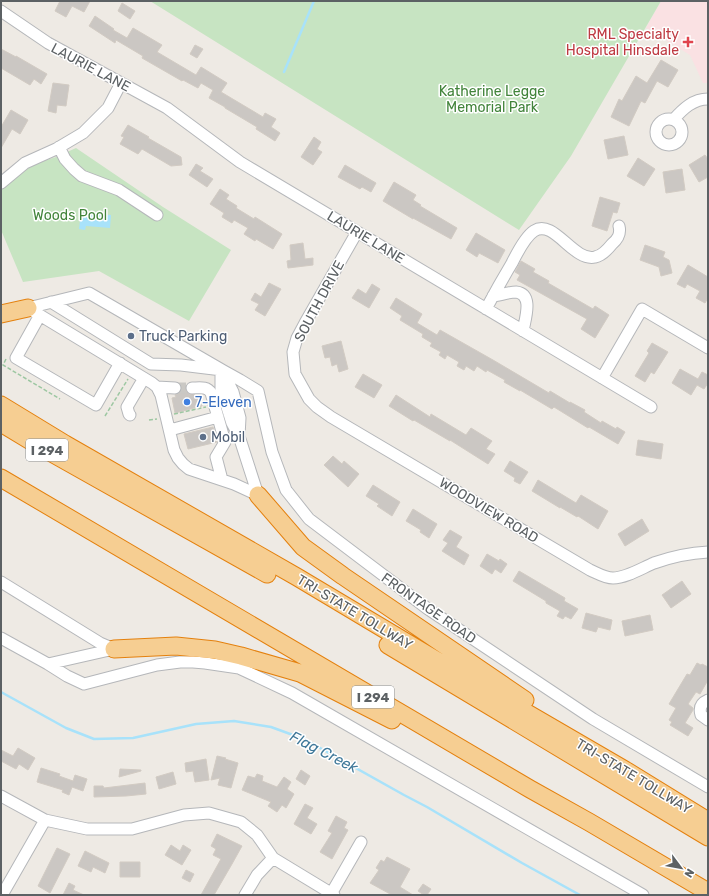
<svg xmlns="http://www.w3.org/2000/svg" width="709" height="896" viewBox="0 0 709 896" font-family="Rubik,sans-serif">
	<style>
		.medical { fill: #fae1e3 }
		.green { fill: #c7e4c2 }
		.water { fill: #a8e2fa }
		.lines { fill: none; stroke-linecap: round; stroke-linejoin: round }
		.stream { stroke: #a8e2fa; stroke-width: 2.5 }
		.building { fill: #cbc7c3; stroke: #d2cbc3 }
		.minor-tunnel { stroke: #cac8c4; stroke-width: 11; stroke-dasharray: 11 5.5; stroke-linecap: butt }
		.minor-casing { stroke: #b5b7ba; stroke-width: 13 }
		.highway-casing { stroke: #e4810e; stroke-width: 19 }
		.path { stroke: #9dc7a2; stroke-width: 1.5; stroke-dasharray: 4 2; stroke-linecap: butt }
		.minor { stroke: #fff; stroke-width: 11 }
		.highway { stroke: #f6ce92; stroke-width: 17 }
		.health-dot { fill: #e0444e; stroke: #fff; stroke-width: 1.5 }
		.service-dot { fill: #5c6f8a; stroke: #fff; stroke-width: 1.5 }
		.shop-dot { fill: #3f7fe0; stroke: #fff; stroke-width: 1.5 }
		.labels { text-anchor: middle; stroke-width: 3; stroke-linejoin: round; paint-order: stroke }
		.shield { fill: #fff; stroke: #8d9092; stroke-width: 1 }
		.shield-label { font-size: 13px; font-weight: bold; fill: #5c6164 }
		.health-label { font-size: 14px; fill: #be3a42; stroke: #fff; text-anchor: end }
		.street-label { font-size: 14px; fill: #5c6164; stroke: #fff }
		.park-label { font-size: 14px; fill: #42843b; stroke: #fff }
		.service-label { font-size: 14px; fill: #4e5e75; stroke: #fff; text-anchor: start }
		.shop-label { font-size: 14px; fill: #366cbe; stroke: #fff; text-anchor: start }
		.water-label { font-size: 15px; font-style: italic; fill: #40799a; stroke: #fff }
	</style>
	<rect width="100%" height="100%" fill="#eeeae4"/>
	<path class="medical" d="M661,1H708V83H703L690,55L646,28Z"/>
	<path class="green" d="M150,1H661L571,156L519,230Z
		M76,148L163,207L231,250L189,321L99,271L23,282L1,230V189L34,164L56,157Z"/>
	<path class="water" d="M81,213L111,215L110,228L86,226L85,230L79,229Z"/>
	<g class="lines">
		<path class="stream" d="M284,72L314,1
			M1,692L66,728L94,739L133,738L196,724L234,721L271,727L304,739L404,795L427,807L522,863L580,895"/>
	</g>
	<path class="building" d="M60,1H90L84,12L72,6L66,17L55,11Z
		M122,3L135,11L130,19L118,11Z
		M95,16L114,29L113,30L127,38L133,28L162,45L157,52L196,75L201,67L227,83L221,92L263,117L265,113L276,119L271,127L280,133L275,141L256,129L257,127L225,108V107L209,98L213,90L201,83L198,88L183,80L182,81L142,58L143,56L116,40L115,43L89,26Z
		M195,45L203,49L197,58L190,54Z
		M1,49L16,57V56L47,74L41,84L34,79L30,85L1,68Z
		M661,60L678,70L668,87L657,81L645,103L641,101L629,126L611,117L619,99L622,101L636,76L647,83Z
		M53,83L69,85L66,106L57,105L56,113L48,111Z
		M11,110L28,120L20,134L12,129L1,148V127Z
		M128,125L149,137L148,138L181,157L182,165L171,166L142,149L138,154L120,144L124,137L121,136Z
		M624,136L628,155L608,159L604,140Z
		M314,137L321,142L317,149L322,152L313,165L301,157Z
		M705,155L708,159V177L699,182L689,165Z
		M638,158L655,169L644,186L627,176Z
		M196,164L203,168L200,171L213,179L207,187L189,175Z
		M345,165L376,183L371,192L362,187L360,189L338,177Z
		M682,169L685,190L666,193L663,172Z
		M394,182L416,195L413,200L421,205L420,206L457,228L451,239L413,218V219L383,201Z
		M220,189L229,195L226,199L237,206L236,208L254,219L255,217L282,234L273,249L256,239L255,241L244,234L248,228L234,220L232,223L222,217L224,213L210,204Z
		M600,197L620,203L617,213L613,212L607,231L592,226Z
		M476,233L505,250L498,263L479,253L477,257L466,250Z
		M303,243L305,259L313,258V265L288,268L287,261L291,260L290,245Z
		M645,245L665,252L663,257L669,260L672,273L661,276L659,267L640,260Z
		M521,261L535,269L533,272L549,281L548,283L593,309L595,306L609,315L595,338L581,329L587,319L517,280L520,275L515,272Z
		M688,265L708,277V298L705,303L696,298L700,291L687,284L685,288L677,284Z
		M269,283L281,289L265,316L255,310L259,304L251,300L255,293L261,297Z
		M372,284L380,289L369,308L352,298L358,289L366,294Z
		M396,298L422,314L417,323L437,335L440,330L493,360L549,393L550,391L570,403V402L585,410L584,412L601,423L602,421L616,429L617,427L625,432L618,444L589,427L588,428L554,407L552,409L520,390V391L504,382L505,380L487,370L486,372L477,366L474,371L466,366L464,370L457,366L459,362L447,355L445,359L439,355L441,352L430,346L432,343L422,337L423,334L400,320L402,316L390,308Z
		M341,341L348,369L339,372L337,364L332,366L330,357L325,358L322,346Z
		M652,343L668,352L654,374L651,372L645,382L635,376L649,353L647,351Z
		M680,369L698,379L702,372L708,375V383L704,389L697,385L691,395L672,383Z
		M363,374L382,385L374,398L355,387Z
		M181,385H186L185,389L186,391L189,394L195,395H200L202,406L175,413L172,398L176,397L175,395L181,392L182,389Z
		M396,395L430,417L431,414L466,435L471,428L492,441L486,449L495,454L488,464L450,440V441L414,420L413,421L389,406Z
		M213,427L217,442L188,449L184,434Z
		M638,440L663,444L661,459L636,455Z
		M333,456L342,464L344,461L359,474L348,487L324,465Z
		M510,461L528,472L520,484L514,481L515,478L504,471Z
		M538,480L576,503L581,495L608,511L598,529L578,516L577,517L560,507V508L532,491Z
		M373,485L400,502L392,516L377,506L379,504L366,496Z
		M413,509L437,524L429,538L420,532L421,530L406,521Z
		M642,519L649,531L625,546L618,534Z
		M450,530L462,537L456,547L469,555L464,565L442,551L448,543L443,540Z
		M487,554L499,561L500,559L507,564L501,573L495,569L492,574L480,566Z
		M519,571L565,598L564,601L578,609L571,619L565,616L563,619L557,616L560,611L546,603V601L513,581Z
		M682,581L691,594L671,608L662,595Z
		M586,613L612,620L610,630L598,627L596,632L582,628Z
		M650,615L653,630L625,636L622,621Z
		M697,663L701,665L702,664L708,667V680L700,694L696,692L688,704L693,708V710L685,723L693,728L688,736L670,725L672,722L669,720L676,708L669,704L687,674L690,675Z
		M18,748L35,758L28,770L19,764L16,769L1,761V750L13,756Z
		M217,756L226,758L225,759L238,763L231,788L218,785L220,778L211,780Z
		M206,759L209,780L195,782L193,771L186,772L185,763Z
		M41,768L60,774L59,776L73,781L75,775L87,779L83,791L72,787L69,795L62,792L63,790L37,782Z
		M120,769L141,770V771L119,777Z
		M301,770L310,776L305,785L296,779Z
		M173,772L176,784L159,789L156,777Z
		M257,774L263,776L262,781L277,787L284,777L291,782L287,789L294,794L286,808L282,805L277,812L268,806L271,802L242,790L248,776L255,778Z
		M145,783L146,794L126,796L94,797V786H103L104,788Z
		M305,804L313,808L307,818L317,824L311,834L294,824Z
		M336,816L347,822L344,828L348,830L332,859L320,852L332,833L328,831Z
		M217,834L242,846L232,864L214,895H201L221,859L213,855L216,849L211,846Z
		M171,845L180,851L183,845L191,850L182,865L165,855Z
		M57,848L70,854L50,893L38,886Z
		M85,851L109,863L105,873L93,867L91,872L78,866Z
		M387,857L410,869L400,887L413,895H392L370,883L379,870L376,868L381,860L384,862Z
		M120,862H140V877H120Z
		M186,870L194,874L190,882L182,878Z
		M69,883L75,886L73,890L84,895H63Z
		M423,884L431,889L427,895H424L418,891Z"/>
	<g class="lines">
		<path class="minor-tunnel" d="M175,388H192"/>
		<defs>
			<path id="minor" d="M1,11L48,43L167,108L240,162L651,407
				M656 132a13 13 0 1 1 26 0a13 13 0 1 1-26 0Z
				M674,119C683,109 693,99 708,99
				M59,147L65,159L74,169L82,176L119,190L157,215
				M1,183L25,163L56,149L83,133L108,108L121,83
				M357,232L305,323L297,338L293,352L295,374L309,399L317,407L331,417L590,570C597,573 605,578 613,578C626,578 642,568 654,563C671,557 689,553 708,552
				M493,296C501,295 509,292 516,292C534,294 525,319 523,331
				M51,302L151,364L181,365L222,370L240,380L258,391L272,452L286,490L309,519L428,609L593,719L708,787
				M28,308L89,293L222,370L233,392L240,418L239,436L258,495
				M28,308L152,383L157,387L161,395L174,450L178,458L183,464L189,469L234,484L258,495
				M486,309C494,294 503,278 512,263C516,255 526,236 534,231C554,218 573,262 595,257C601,256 608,249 612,244C618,239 621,234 619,226
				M40,315L16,358L96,405L120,363
				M221,371V389L224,400
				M602,378L642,309L708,348
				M157,387L175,388
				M192,388C199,388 207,386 211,393L225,442L216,457L222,480
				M227,407L232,423L239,436
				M130,415L129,414L127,407L144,378
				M170,430L218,417
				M1,582L100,643L114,649
				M1,638L48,664L114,649
				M48,664L67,676L84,684L157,665L180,662H193L205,663L239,668L292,693L643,895
				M708,700C701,703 699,708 701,715L708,720
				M1,796L45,820L87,829H132L184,815L209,813L241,822L257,835L273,858L334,895
				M331,894L361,842
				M2,895L45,820
				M245,895L257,875L273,858"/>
			<path id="highway" d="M1,314L28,308
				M1,405L65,444L297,577L451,669L625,770L708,821
				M1,423L34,443L267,574
				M1,478L530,789L589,822L708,892
				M258,495L303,547L343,576L525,700
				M388,645L708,837
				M114,649L176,646L215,650L241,656L300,673L392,720"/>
		</defs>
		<use href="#minor" class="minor-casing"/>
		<use href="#highway" class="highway-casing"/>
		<path class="path" d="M6,359L3,365L60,399
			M174,414L206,407
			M105,416L128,379
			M149,420L157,419"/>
		<use href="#minor" class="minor"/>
		<use href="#highway" class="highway"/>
	</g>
	<path class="health-dot" d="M686 36h4v4h4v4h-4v4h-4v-4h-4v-4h4z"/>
	<g class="service-dot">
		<circle cx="131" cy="336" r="4"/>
		<circle cx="203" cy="437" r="4"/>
	</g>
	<circle class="shop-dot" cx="187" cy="402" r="4"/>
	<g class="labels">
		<g class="shield">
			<rect x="26" y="439" width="42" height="22" rx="3"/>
			<rect x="352" y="686" width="42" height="22" rx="3"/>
		</g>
		<g class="shield-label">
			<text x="47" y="455">I 294</text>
			<text x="373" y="702">I 294</text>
		</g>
		<g class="health-label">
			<text x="679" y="39">RML Specialty<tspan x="679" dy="16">Hospital Hinsdale</tspan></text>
		</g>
		<g class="street-label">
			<text transform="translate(91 67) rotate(28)" y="5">LAURIE LANE</text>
			<text transform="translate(366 237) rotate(31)" y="5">LAURIE LANE</text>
			<text transform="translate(319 301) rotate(-62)" y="5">SOUTH DRIVE</text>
			<text transform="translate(489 510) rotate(31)" y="5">WOODVIEW ROAD</text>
			<text transform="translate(429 608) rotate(35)" y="5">FRONTAGE ROAD</text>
			<text transform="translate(355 612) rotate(31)" y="5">TRI-STATE TOLLWAY</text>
			<text transform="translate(634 776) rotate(31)" y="5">TRI-STATE TOLLWAY</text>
		</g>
		<g class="park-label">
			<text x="492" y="96">Katherine Legge<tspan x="492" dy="16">Memorial Park</tspan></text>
			<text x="70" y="220">Woods Pool</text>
		</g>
		<g class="service-label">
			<text x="139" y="341">Truck Parking</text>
			<text x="211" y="442">Mobil</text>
		</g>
		<g class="shop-label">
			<text x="195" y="407">7-Eleven</text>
		</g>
		<g class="water-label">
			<text transform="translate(324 752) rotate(27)" y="5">Flag Creek</text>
		</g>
	</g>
	<rect width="709" height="896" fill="none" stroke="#5c6164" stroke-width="4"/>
	<g transform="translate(681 868) rotate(122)" stroke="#ffffff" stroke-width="3" paint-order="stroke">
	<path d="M0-3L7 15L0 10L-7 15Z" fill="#5c6164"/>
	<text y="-6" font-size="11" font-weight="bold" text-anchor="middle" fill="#5c6164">N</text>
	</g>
</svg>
